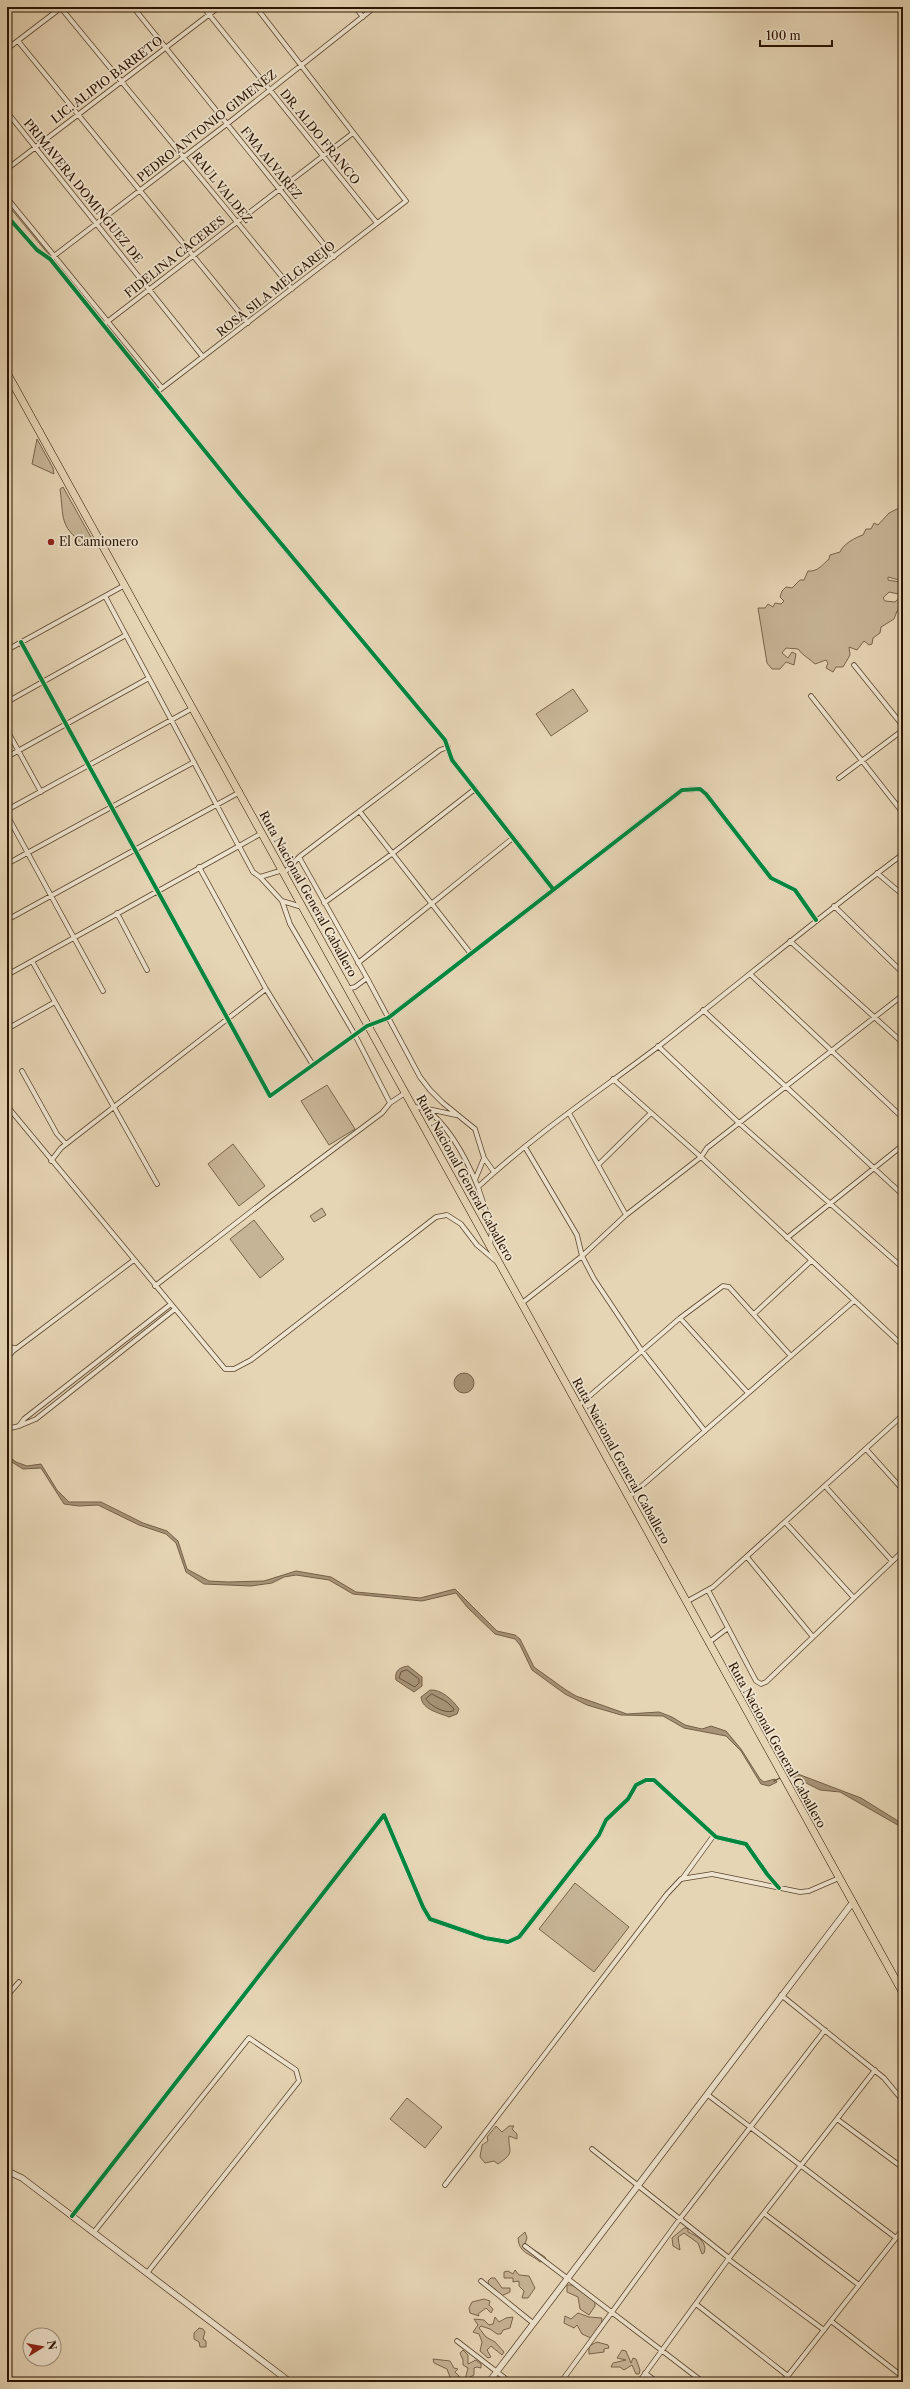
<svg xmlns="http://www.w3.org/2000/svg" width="910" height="2389" viewBox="0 0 910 2389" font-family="'Libre Caslon Text',serif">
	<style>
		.green { fill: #c6b496; stroke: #78644b }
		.water { fill: #a69377; stroke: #746047 }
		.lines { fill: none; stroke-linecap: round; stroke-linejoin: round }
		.shore { stroke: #68543c; stroke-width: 1 }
		.stream { stroke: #746047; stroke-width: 1.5 }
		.minor-casing { stroke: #59442d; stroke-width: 5.5 }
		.tertiary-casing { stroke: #59442d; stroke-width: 7 }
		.trunk-casing { stroke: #2a1400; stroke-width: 8 }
		.minor { stroke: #efe4cf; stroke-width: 4 }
		.tertiary { stroke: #efe4cf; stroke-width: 5.5 }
		.trunk { stroke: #e6d5b5; stroke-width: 7 }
		.cycleway-casing { stroke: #efe4cf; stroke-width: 6 }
		.cycleway { stroke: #00873e; stroke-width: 4 }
		.poi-dot { fill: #8f2418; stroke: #efe4cf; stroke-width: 1.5 }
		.labels { text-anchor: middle; stroke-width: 3.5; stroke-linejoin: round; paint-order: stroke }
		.street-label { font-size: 12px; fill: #2a1400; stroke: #efe4cf }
		.poi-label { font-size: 12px; fill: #2a1400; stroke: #efe4cf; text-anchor: start }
	</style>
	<rect width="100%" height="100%" fill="#e6d5b5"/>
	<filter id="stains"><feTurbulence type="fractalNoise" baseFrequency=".005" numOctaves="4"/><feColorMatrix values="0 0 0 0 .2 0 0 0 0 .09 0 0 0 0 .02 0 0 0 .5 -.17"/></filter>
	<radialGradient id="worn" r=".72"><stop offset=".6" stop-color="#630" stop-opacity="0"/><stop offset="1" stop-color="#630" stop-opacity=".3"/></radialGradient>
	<path class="green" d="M7,199L50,253L49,255L7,204Z
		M56,260L102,317L101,318L54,262Z
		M108,327H110L159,387L156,388Z
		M37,439L53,468L54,474L32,464Z
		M63,487L92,539L83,544C59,525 64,518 60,489Z
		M901,502L903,544L900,548L903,556V581L888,577V580L900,582L901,588L898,594L889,592L883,598L885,601L895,602L903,594V609L897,611L894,619L881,627L880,633L873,638L872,644L869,645L864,641L857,650L849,647L850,655L843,667H836L833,672L826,668L828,663L826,660L815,664C810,659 802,655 798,649L786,648L782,653L788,658L792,652L796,654L794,665L786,662L780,669H772L767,663L758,608H765L768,604L773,607L775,603L781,604L784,601L780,597L782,591L786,587L792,588L800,580H804L808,571C818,572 823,564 829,559L830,555L840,552C843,544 856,537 863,535L866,529H871L874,523L878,525L889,513L899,508Z
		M573,689L588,711L551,736L536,714Z
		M327,1085L355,1129L329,1145L301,1101Z
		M233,1144L265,1186L239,1206L208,1164Z
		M322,1208L326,1215L314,1222L310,1216Z
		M254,1220L284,1259L260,1278L230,1239Z
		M575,1883L629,1927L594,1972L539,1929Z
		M407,2098L442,2127L425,2148L390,2119Z
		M496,2126L502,2132L509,2126H514L512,2129L517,2134V2139L509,2136C508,2152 516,2152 498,2164L494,2161L485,2163L480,2157L482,2145L488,2141L487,2137Z
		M684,2228H688V2232C697,2236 708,2242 704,2253L702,2254L698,2243L684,2233L678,2237L680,2250L673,2246L672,2238Z
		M525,2232L527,2238L525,2244L545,2257L546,2261L540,2262C530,2253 519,2254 518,2238Z
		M515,2270L519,2275L529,2276L535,2288L528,2298H522L524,2291L519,2286V2281L513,2282V2278H504V2272L508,2271L513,2274Z
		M491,2278H495L502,2288H510V2292L501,2296L497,2294L496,2290L489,2286L488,2281Z
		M567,2285H572L595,2301V2306L589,2315L580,2309L578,2297L567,2292Z
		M484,2299L490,2301L489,2305L493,2309L491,2313L486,2308L478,2314L479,2316L470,2313L469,2308L472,2302Z
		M578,2313L589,2317L602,2318L601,2327L593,2339L582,2334L577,2325L574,2328L564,2323L565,2316L571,2319Z
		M495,2317L499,2322L506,2318L513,2317L510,2328L503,2330L501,2334H497L490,2329L481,2326L479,2328L486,2337L495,2342L504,2352L502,2355L491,2346L487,2350L491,2357L488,2358L480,2351L482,2342L479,2334L473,2332L478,2325L474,2319L484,2320L489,2325L493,2324Z
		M199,2328L203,2329L205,2332L203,2339L206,2341V2347H200L199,2342L194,2339V2333Z
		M597,2342L608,2345L609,2348L604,2349V2352L589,2354V2346Z
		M463,2350L468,2355V2364L476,2360L481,2364V2368L477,2367L474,2368V2375L470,2377V2380L475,2382H459L465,2380L468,2368L463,2365V2360L460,2353Z
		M622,2350L626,2351L631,2363L633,2358L636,2359L640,2370L639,2374H636L632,2365L624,2370L620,2367H611L613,2363L626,2360L617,2358Z
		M433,2359L450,2361L454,2368L458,2369L455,2372L459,2376V2382H441L446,2378L451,2380L447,2369L434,2363Z"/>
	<path class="water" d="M454 1383a10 10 0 1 1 20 0a10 10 0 1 1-20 0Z
		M7,1455L16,1462L27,1466L41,1464L57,1490L69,1502H101L143,1523L167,1531L178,1541L187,1569L209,1581L228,1582L264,1581L296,1571L331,1577L356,1592L420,1598L455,1589L497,1631L515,1635L520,1639L534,1667L566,1690L576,1696L627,1714L659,1712L672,1717L685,1725L702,1729L711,1726L726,1731L741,1749L760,1779L764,1782L775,1779L777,1782L769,1786L761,1784L741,1751L726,1736L684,1728L663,1716L621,1715L587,1705L565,1694L532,1670L520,1645L515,1639L495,1634L467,1607L456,1593L422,1601L353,1594L329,1580L296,1575L284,1577L272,1583L251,1586L204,1584L186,1572L176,1543L166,1534L139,1525L98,1505L79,1506L64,1504L41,1468L23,1469L7,1459Z
		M408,1666L422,1677V1686L414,1692L396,1680C394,1671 400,1667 408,1666Z
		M430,1690C441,1689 453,1700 459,1709L457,1714L449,1717C440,1713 422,1710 421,1697Z
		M790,1771L861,1798L903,1824V1828L840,1792L820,1790L794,1777H787L784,1773Z"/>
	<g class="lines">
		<path class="shore" d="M407,1670L419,1679V1683L415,1687L399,1678L401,1672Z
			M432,1694L447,1702L454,1709L453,1711C445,1714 430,1706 426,1699Z"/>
		<path class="stream" d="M774,1781L782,1777"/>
		<defs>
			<path id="minor" d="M133,7L334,257
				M203,7L377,223
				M355,7L363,17
				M61,8L292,289
				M18,41L248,323
				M7,49L62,7
				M7,112L203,357
				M7,169L219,7
				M7,198L162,388
				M7,216L37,250L50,259L238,492L445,740L452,760L553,889
				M50,259L227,124L375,7
				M103,325L353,133
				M157,392L406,201L256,7
				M105,596L237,843L239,846L262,833
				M902,633L903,635
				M21,642L270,1096L367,1026L388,1018L682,790L700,789L706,794L771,878L795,890L816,920
				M7,650L125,585
				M854,665L903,726
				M811,696L903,813
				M7,702L126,635
				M7,730L41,792
				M7,757L149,678
				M839,778L903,730
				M7,810L193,708
				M360,812L471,954
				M7,815L103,991
				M299,857L367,978L355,987L347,989
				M7,864L194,762
				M199,867L266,989L313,1065
				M284,873L299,857L440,750L448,747
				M877,873L903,895
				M260,877L282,901L302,907
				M282,901L290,924L355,1035L390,1103
				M324,903L393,853L475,789
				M834,906L903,973
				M117,913L147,970
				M7,920L240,792
				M790,941L903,1043
				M32,961L157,1184
				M358,963L513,838
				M750,974L903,1118
				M7,975L239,846L253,872L260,877L283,870
				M367,978L420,1077L430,1090L443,1103L475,1129L484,1158L494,1172
				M703,1010L903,1195
				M7,1029L55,1002
				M658,1046L739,1123L903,1268
				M22,1071L57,1134L66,1144
				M613,1079L701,1157L903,1346
				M7,1106L225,1369H234L251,1360L436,1217L447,1215L461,1224L477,1245L497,1262
				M413,1107L425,1108C449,1126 467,1160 478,1187
				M428,1109L456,1115
				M569,1113L626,1215
				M525,1147L577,1235L582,1256L594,1279L642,1351L705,1431
				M51,1161L61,1148L266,989
				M599,1164L651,1113
				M475,1180L484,1158
				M787,1238L903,1145
				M490,1246L492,1229L478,1187C534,1135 598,1092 659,1046C741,982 820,916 903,854
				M155,1286L271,1196L382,1113L390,1103L405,1093
				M522,1303L582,1256L626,1215L701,1157L707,1148L903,995
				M171,1304L24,1419L19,1426L36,1419L175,1309
				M754,1314L811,1261
				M680,1318L748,1393
				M7,1347L17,1348
				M7,1358L13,1351L134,1260
				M578,1406L680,1318L723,1286L729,1287L791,1356
				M7,1429L19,1426
				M866,1449L903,1490
				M825,1486L892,1561
				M629,1497L854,1301
				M785,1522L854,1598
				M747,1557L813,1637
				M708,1590L756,1681L761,1684L766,1682L903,1551
				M686,1602L713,1587L903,1415
				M708,1643L728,1628
				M682,1879L714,1835
				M781,1995L884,2078L903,2101
				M7,1996L19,1982
				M708,2095L896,2238
				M837,2119L903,2168
				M592,2149L729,2258
				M445,2185L667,1894L681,1879L712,1874L800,1892L809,1891L839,1878
				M765,2214L859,2285
				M72,2216L384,1815L423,1907L430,1919L485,1938L508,1942L519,1937L599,1835L606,1820L628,1799L636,1785L646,1780H654L716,1837L746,1844L767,1874L779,1888
				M94,2232L249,2038L296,2070L299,2081L147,2273
				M525,2246L703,2382
				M728,2259L824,2330
				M481,2281L533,2323
				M696,2304L788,2376
				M831,2321L903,2377
				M457,2341L510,2382
				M645,2373L657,2382
				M561,2382L679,2220L825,2030
				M639,2382L729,2258L875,2070
				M783,2382L903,2229"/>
			<path id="tertiary" d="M7,2171L22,2178L290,2382
				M489,2382L853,1902"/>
			<path id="trunk" d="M7,373L903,1993"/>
		</defs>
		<use href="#minor" class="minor-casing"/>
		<use href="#tertiary" class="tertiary-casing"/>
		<use href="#trunk" class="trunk-casing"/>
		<use href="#minor" class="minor"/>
		<use href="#tertiary" class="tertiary"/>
		<use href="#trunk" class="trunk"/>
		<defs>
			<path id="cycleway" d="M7,216L37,250L50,259L238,492L445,740L452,760L553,889
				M21,642L270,1096L367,1026L388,1018L682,790L700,789L706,794L771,878L795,890L816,920
				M72,2216L384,1815L423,1907L430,1919L485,1938L508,1942L519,1937L599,1835L606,1820L628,1799L636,1785L646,1780H654L716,1837L746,1844L767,1874L779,1888"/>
		</defs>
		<use href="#cycleway" class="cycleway-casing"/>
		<use href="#cycleway" class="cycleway"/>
	</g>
	<circle class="poi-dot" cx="51" cy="542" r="4"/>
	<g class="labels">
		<g class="street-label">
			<text transform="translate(107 80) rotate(-37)" y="4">LIC. ALIPIO BARRETO</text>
			<text transform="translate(207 126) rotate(-38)" y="4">PEDRO ANTONIO GIMENEZ</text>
			<text transform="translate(320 137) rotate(51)" y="4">DR. ALDO FRANCO</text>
			<text transform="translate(271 163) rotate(51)" y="4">FMA ALVAREZ</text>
			<text transform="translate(222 188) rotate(51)" y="4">RAUL VALDEZ</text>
			<text transform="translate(83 191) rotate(51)" y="4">PRIMAVERA DOMINGUEZ DE</text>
			<text transform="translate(175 257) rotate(-38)" y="4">FIDELINA CACERES</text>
			<text transform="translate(276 289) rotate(-38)" y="4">ROSA SILA MELGAREJO</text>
			<text transform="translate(308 894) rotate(61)" y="4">Ruta Nacional General Caballero</text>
			<text transform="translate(465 1178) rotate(61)" y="4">Ruta Nacional General Caballero</text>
			<text transform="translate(621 1461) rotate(61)" y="4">Ruta Nacional General Caballero</text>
			<text transform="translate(777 1745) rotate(61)" y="4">Ruta Nacional General Caballero</text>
		</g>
		<g class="poi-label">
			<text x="59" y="546">El Camionero</text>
		</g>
	</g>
	<rect width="910" height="2389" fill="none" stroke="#e6d5b5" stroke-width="24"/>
	<rect x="8" y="8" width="894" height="2373" fill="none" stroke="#2a1400" stroke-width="2"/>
	<rect x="12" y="12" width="886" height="2365" fill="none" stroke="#2a1400"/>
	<g transform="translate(42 2347) rotate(79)"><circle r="19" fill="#efe4cf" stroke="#a0917c"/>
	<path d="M0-3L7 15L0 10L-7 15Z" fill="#8f2418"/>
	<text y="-6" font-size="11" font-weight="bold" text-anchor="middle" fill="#2a1400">N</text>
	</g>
	<path d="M760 40v6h72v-6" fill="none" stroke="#2a1400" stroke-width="2"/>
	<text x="766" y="40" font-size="12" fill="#2a1400" stroke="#efe4cf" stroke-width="3" paint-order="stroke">100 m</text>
	<rect width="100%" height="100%" filter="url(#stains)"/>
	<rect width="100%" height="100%" fill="url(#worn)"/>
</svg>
